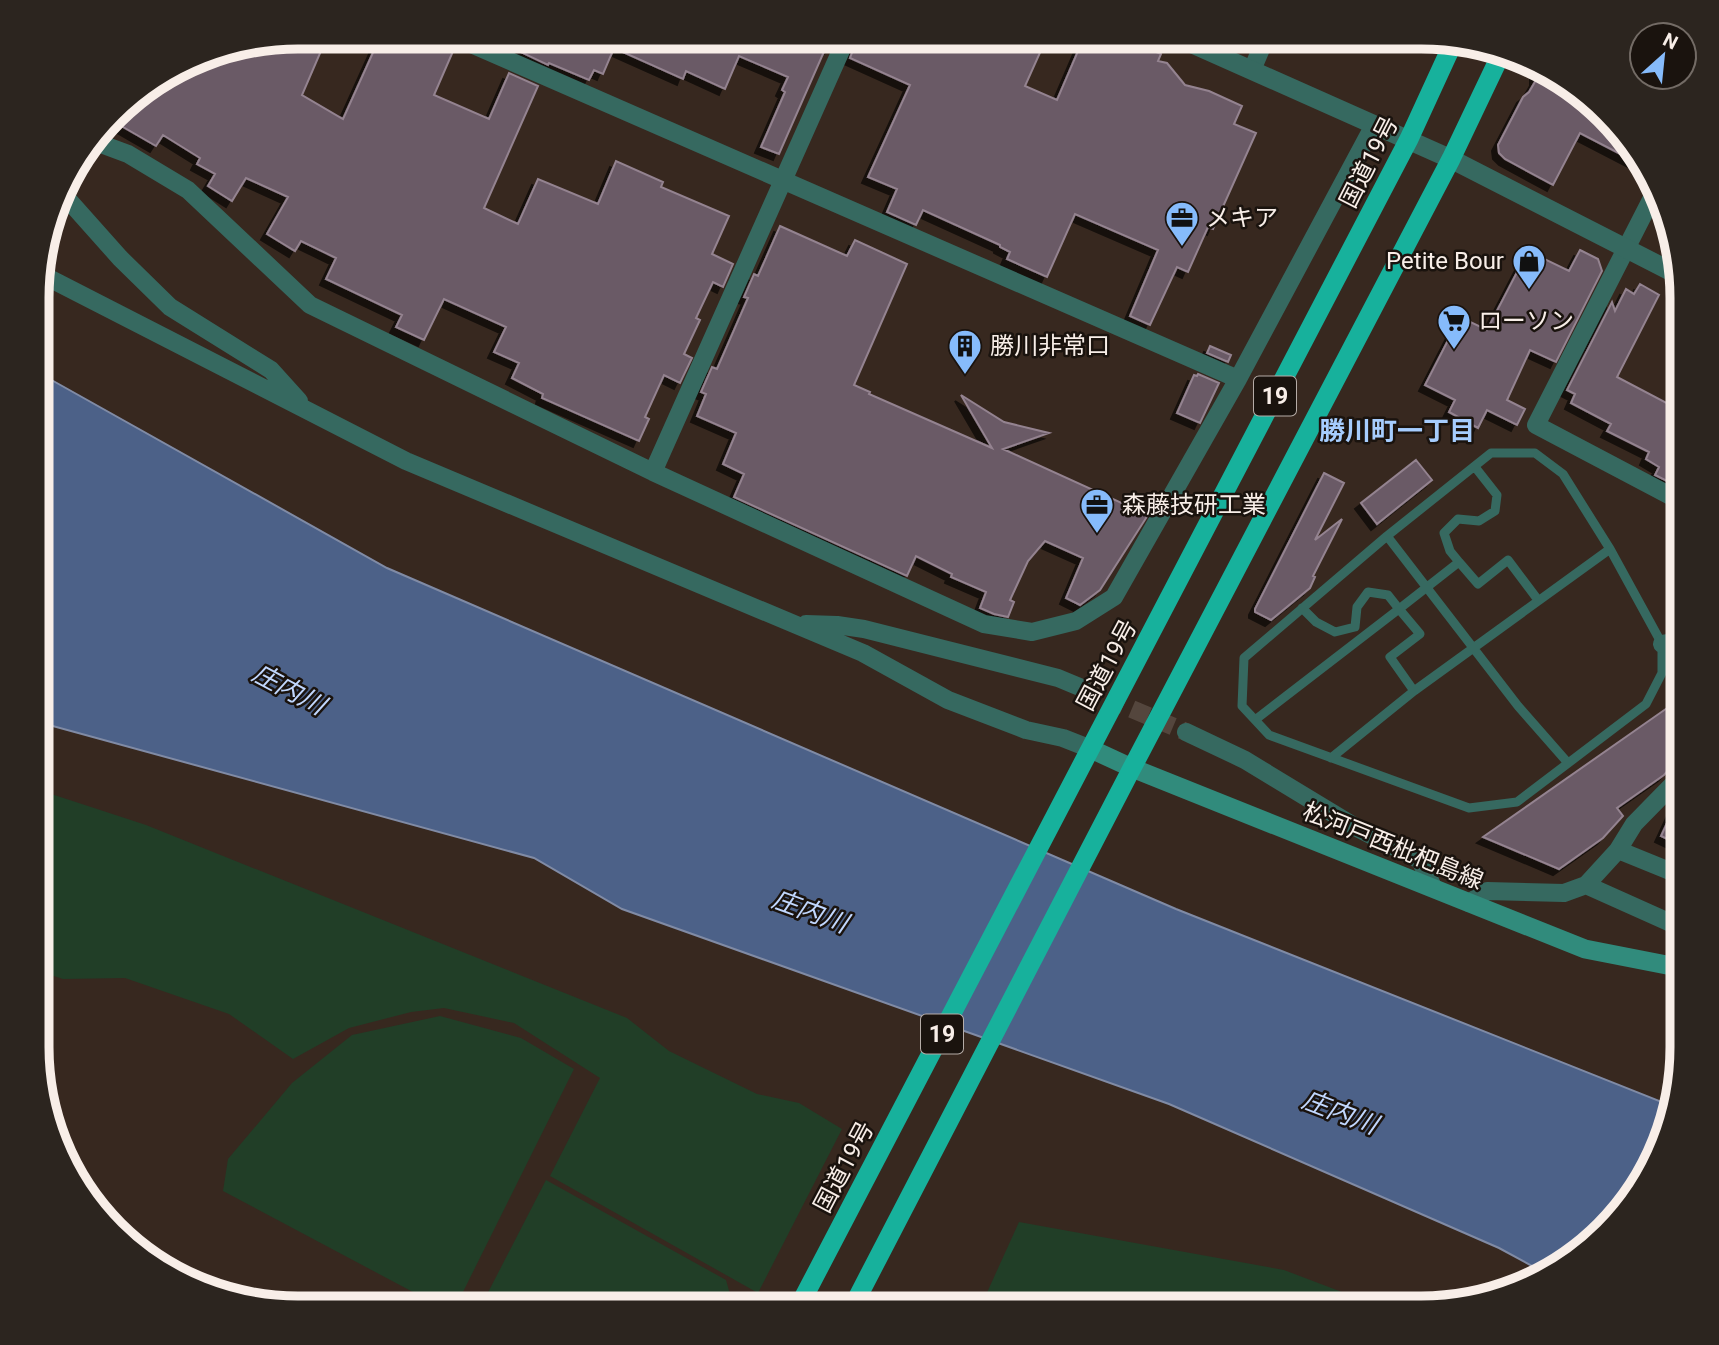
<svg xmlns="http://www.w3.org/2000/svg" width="1719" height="1345" viewBox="0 0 1719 1345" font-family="Roboto,'Noto Sans JP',sans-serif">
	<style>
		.green { fill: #213e27 }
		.water { fill: #4c6188; stroke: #808ba5; stroke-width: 2 }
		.building { fill: #6a5a66; stroke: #948390; stroke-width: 2; filter: url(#shadow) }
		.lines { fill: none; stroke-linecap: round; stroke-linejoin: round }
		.minor-tunnel { stroke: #54463d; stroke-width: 18; stroke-dasharray: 18 9; stroke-linecap: butt }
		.service { stroke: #366960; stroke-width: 9 }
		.minor { stroke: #366960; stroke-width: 18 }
		.tertiary { stroke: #366960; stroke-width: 19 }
		.secondary { stroke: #318b7c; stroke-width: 19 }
		.trunk { stroke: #17b19c; stroke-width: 19 }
		.labels { text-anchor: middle; stroke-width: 5; stroke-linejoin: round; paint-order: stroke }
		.shield { fill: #1a130e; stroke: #b5aca7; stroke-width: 2 }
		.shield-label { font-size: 23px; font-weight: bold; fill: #f8eee8 }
		.street-label { font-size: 24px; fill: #f8eee8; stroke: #1a130e }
		.poi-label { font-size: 24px; fill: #f8eee8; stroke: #1a130e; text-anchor: start }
		.neighbourhood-label { font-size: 26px; font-weight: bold; fill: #a6cdfe; stroke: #1a130e }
		.water-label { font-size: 26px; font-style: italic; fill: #c1d7fe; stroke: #1a130e }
		.rim { fill: none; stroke: #f8eee8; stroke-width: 9 }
	</style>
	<defs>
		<filter id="shadow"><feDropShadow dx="-6" dy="6" stdDeviation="0" flood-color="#0009"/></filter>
	</defs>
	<rect width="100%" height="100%" fill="#37281f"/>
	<path class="green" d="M39,790L146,825L627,1018L669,1051L757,1094L799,1103L842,1129L758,1293L550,1176L600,1078L514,1023L444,1008L411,1012L349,1028L293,1059L229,1014L125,978L63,979L38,971Z
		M440,1016L521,1038L574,1069L455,1308H443L223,1191L228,1159L292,1083L352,1035Z
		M546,1180L726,1280L734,1308H480Z
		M1019,1222L1284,1270L1384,1308H980Z"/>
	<path class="water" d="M39,373L387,568L1176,909L1672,1106L1662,1147L1617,1219L1543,1272L1499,1248L1169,1104L622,909L534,858L38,722Z"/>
	<path class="building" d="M298,37H327L302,95L343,119L380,37H426L454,49L434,95L489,119L509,73L538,86L484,208L518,224L538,179L598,204L616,161L663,182L661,187L729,216L712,254L733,264L723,287L713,282L696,318L700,320L684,354L692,358L680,383L664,375L645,417L649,419L639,441L542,398L543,394L512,378L519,363L494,352L506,327L444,299L424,340L396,327L402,315L326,279L336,258L301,241L295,251L267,234L288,197L246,178L232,201L208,186L215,174L197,164L200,158L163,135L156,146L111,120L126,101L214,51Z
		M489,37H835L829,49L826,47L779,154L761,147L785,92L782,90L788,77L739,56L725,89L686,71L683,79L614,48L603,74L594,70L589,80L549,63L548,65Z
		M858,37H1047L1025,86L1057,100L1084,37H1121L1161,54L1158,61L1167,63L1185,85L1209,91L1242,106L1234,124L1256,133L1213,229L1208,227L1188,272L1177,267L1150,325L1130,316L1158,250L1075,214L1047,277L1007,259L1010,252L1000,247V245L923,210L916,225L887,212L897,189L868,177L910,85L850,58Z
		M1536,66L1593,102L1636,162L1580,133L1553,185L1505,159L1499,153L1498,145L1523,97L1529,92L1536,80Z
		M780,226L847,256L855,240L907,264L854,385L870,392L869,394L992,448L961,395L1004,422L1049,433L1003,449L1148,515L1100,590L1080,605L1066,598L1083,558L1045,541L1028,561L1010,600L1014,602L1008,617L994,614L980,608L986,592L951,577L952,574L916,556L907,576L734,497L744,474L723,464L736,433L697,416L706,394L701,392L712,367L717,369L748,298L744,297L754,274L758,276Z
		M1580,250L1598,259L1602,271L1556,362L1530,350L1507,400L1525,409L1517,425L1487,410L1478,428L1449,412L1455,400L1425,385L1460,317L1487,330L1528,251L1569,271Z
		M1640,284L1659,295L1617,377L1682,411V466L1673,484L1655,475L1659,467L1646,459L1649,452L1607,431L1611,424L1571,403L1575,394L1567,390L1612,302L1615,311L1626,289L1634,294Z
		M1210,346L1231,355L1228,362L1207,353Z
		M1198,374L1219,383L1200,423L1177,413L1194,375L1197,376Z
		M1416,460L1432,480L1377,524L1361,503Z
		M1324,473L1344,483L1315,540L1342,519L1313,576L1315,577L1310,588L1271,620L1255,612V609Z
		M1670,706L1682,722V754L1664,775L1617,808L1623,816L1603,838L1559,869L1483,837Z
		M1682,791V846L1661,836Z"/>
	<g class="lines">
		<path class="minor-tunnel" d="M1082,688L1186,732"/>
		<path class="service" d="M1491,453H1535L1563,474L1610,549L1662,644V673L1646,704L1517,802L1469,808L1269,735L1242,706L1244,658L1387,536Z
			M1387,536L1518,706L1568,763
			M1459,562L1478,584L1508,560L1538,600
			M1414,691L1390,657L1420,634L1399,609L1459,562L1450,551L1444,533L1458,519L1479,521L1495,511L1497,495L1475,467
			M1255,720L1399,609L1388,595L1368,592L1357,607L1355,627L1335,632L1316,622L1302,608
			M1331,758L1414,691L1610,549"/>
		<path class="minor" d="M455,37L1238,379
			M1252,70L1266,37
			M93,141L128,154L188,190L310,305L653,472L984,624L1032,632L1076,621L1114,597L1238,379L1374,125
			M1656,190L1536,425L1682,502
			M63,194L120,258L170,307L271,370L299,401
			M39,273L406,461L863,653L948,700L1026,730L1063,738L1091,749
			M653,472L847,37
			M806,624L837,625L864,629L1058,678L1082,688
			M1662,644L1682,641
			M1186,732L1245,760L1357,828L1420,860L1433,887
			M1618,850L1682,876
			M1586,885L1682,928
			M1469,903L1487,891L1564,893L1586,885L1618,850L1634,824L1682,775"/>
		<path class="tertiary" d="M1177,37L1451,159L1678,275"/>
		<path class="secondary" d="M1091,749L1132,768L1585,949L1682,968"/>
		<path class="trunk" d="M798,1308L1409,139L1454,41
			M852,1308L1132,768L1451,159L1502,52"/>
	</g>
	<defs>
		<symbol id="office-pin" viewBox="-11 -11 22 30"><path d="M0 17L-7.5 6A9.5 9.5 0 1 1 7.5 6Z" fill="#86bbfb" stroke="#1a130e"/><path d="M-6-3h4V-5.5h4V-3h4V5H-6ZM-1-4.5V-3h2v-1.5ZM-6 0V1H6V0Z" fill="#111"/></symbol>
		<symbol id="shop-pin" viewBox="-11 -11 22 30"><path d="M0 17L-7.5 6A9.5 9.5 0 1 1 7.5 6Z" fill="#86bbfb" stroke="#1a130e"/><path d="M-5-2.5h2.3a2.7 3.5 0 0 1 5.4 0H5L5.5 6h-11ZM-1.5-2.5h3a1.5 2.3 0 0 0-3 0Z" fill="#111"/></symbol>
		<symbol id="supermarket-pin" viewBox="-11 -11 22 30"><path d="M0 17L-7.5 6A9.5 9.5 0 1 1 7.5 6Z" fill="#86bbfb" stroke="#1a130e"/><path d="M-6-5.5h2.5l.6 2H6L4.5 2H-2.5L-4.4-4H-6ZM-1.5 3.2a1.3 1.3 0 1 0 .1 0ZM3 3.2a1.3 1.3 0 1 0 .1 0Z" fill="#111"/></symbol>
		<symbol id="building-pin" viewBox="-11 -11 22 30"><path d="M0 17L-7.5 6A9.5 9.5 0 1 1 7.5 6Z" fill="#86bbfb" stroke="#1a130e"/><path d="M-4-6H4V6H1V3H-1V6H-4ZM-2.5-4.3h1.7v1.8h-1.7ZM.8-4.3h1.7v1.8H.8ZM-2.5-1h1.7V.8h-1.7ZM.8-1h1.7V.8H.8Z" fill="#111"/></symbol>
	</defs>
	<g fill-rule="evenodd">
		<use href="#office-pin" x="1163" y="199" width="38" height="52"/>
		<use href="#shop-pin" x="1510" y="242" width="38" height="52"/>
		<use href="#supermarket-pin" x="1435" y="302" width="38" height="52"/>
		<use href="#building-pin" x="946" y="327" width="38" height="52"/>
		<use href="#office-pin" x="1078" y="486" width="38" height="52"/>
	</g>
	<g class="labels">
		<g class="shield">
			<rect x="1254" y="376.5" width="42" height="39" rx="5"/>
			<rect x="921" y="1014.5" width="42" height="39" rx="5"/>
		</g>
		<g class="shield-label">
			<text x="1275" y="404">19</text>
			<text x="942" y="1042">19</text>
		</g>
		<g class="street-label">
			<text transform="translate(1369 162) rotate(-63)" y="8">国道19号</text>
			<text transform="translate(1107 665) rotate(-62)" y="8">国道19号</text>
			<text transform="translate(1393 846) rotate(22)" y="8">松河戸西枇杷島線</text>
			<text transform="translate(844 1167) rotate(-62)" y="8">国道19号</text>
		</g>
		<g class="poi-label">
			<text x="1206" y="226">メキア</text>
			<text x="1504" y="269" text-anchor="end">Petite Bour</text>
			<text x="1478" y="329">ローソン</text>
			<text x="990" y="354">勝川非常口</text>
			<text x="1122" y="513">森藤技研工業</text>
		</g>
		<g class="neighbourhood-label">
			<text x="1397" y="440">勝川町一丁目</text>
		</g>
		<g class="water-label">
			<text transform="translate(289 689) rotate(28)" y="9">庄内川</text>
			<text transform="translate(810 911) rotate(20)" y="9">庄内川</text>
			<text transform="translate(1340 1112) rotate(21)" y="9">庄内川</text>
		</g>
	</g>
	<path d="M0 0H1719V1345H0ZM298 49H1421A249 249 0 0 1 1670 298V1047A249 249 0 0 1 1421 1296H298A249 249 0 0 1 49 1047V298A249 249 0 0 1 298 49Z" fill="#2c251f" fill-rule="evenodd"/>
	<path class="rim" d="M298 49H1421A249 249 0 0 1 1670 298V1047A249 249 0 0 1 1421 1296H298A249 249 0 0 1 49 1047V298A249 249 0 0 1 298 49Z"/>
	<g transform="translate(1663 56) rotate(27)"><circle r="33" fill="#1a130e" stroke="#736b65" stroke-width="2"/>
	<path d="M0-5L12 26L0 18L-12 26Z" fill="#86bbfb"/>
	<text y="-10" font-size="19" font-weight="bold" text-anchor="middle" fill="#f8eee8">N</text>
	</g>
</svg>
